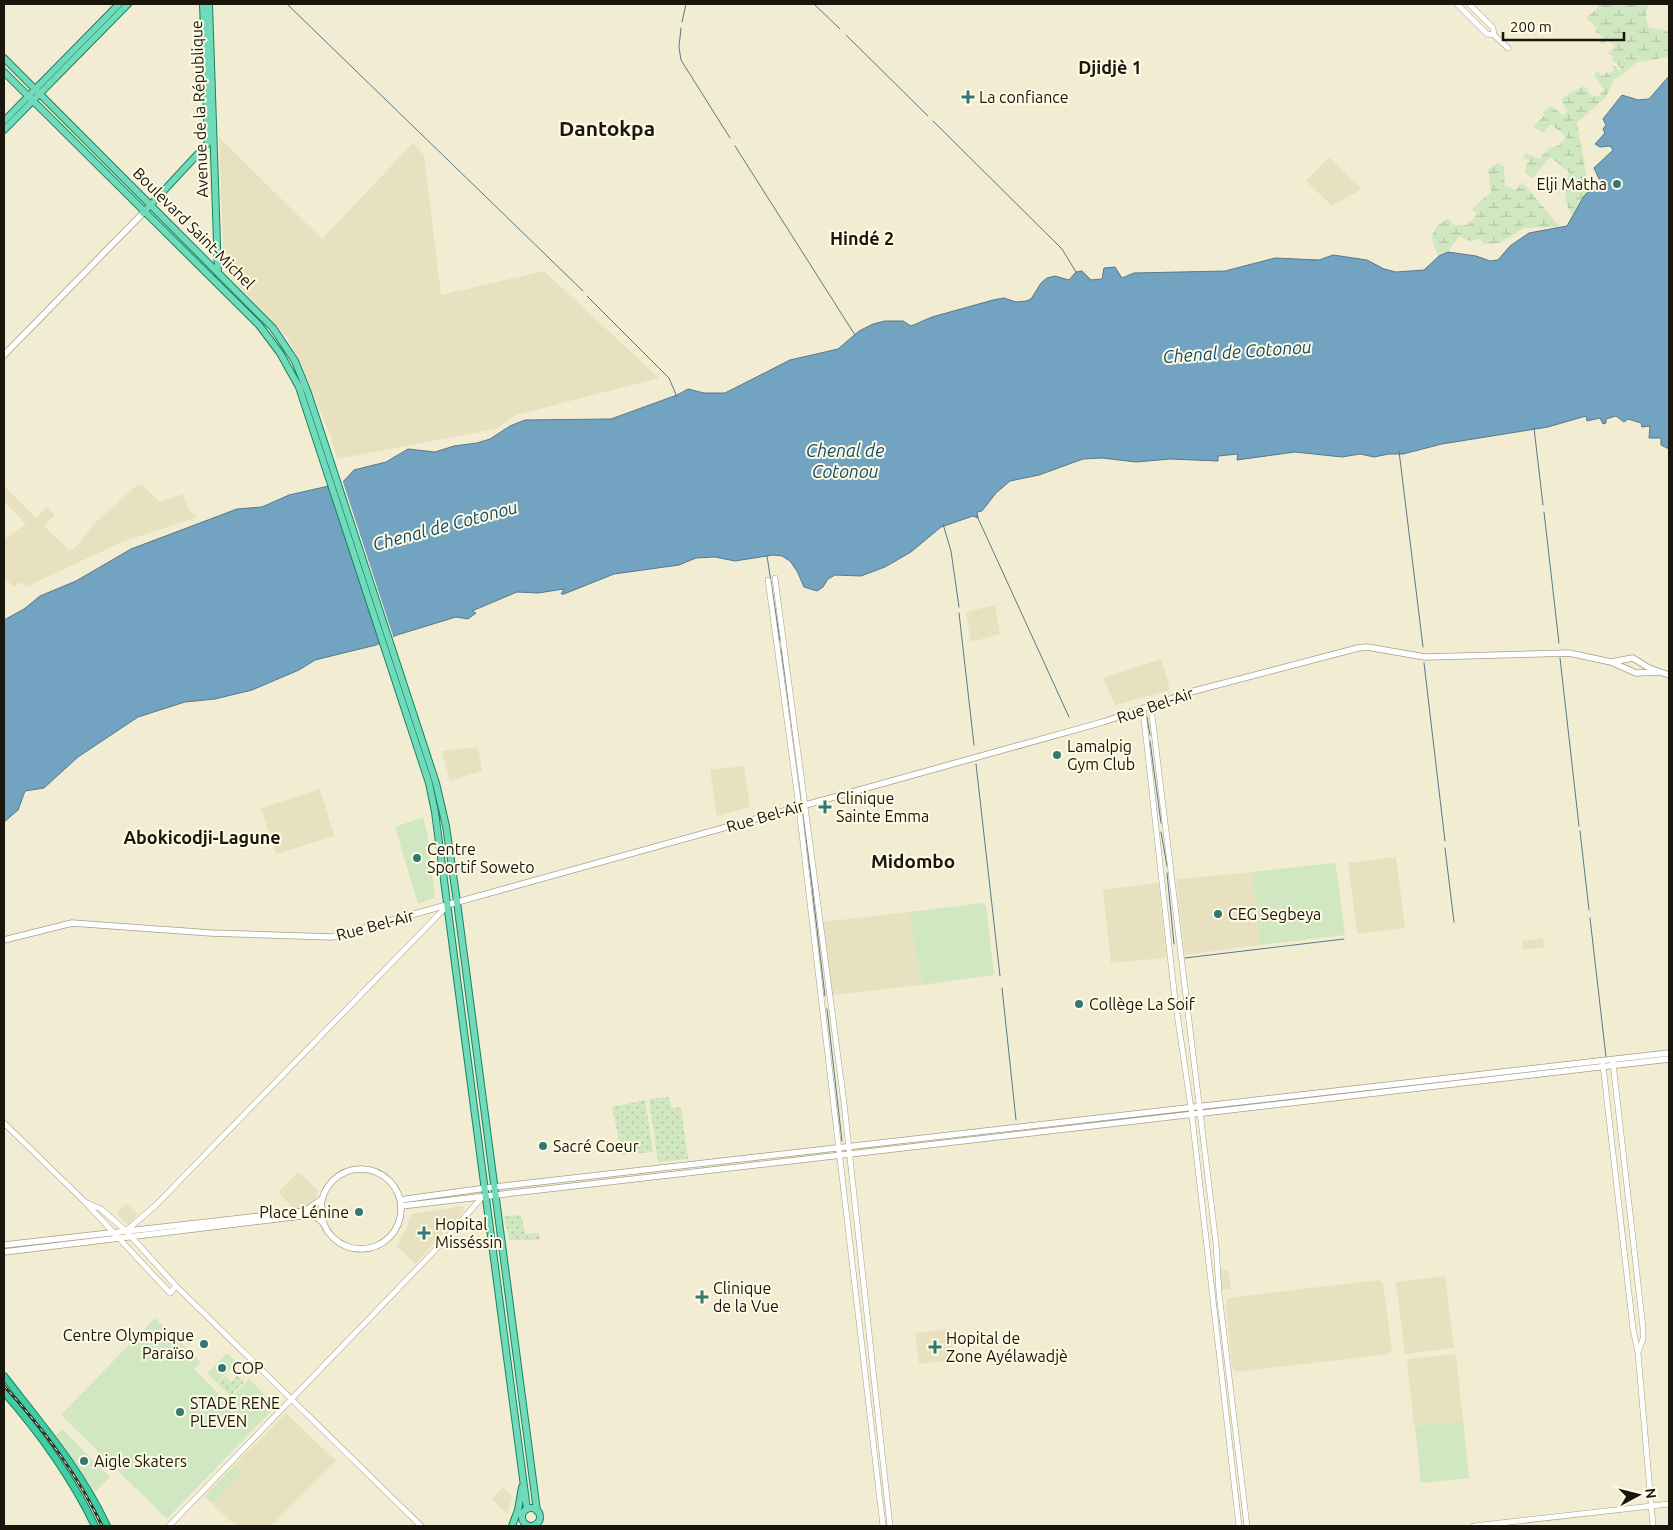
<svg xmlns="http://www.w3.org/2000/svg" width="1673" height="1530" viewBox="0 0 1673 1530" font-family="Ubuntu,sans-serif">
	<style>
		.built { fill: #e7e1bf }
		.green { fill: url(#green-dots) }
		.wetland { fill: url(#wetland-marsh) }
		.pitch { fill: #d0e7c1 }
		.water { fill: #72a3c1; stroke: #57798b }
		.pier { fill: #f2edd2 }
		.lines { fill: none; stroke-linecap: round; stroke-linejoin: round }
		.stream { stroke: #57798b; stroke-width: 1 }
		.tertiary-casing { stroke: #a5a188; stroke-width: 6 }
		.secondary-casing { stroke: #a5a188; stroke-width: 7 }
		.primary-casing { stroke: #148560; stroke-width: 8 }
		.trunk-casing { stroke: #148560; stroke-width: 8 }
		.tertiary { stroke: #fff; stroke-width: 5 }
		.secondary { stroke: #fff; stroke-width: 5.5 }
		.primary { stroke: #71dabb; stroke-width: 6 }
		.trunk { stroke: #42cea4; stroke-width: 6 }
		.rail-casing { stroke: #343126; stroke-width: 3 }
		.rail { stroke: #fefae4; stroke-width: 1; stroke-dasharray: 4; stroke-linecap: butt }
		.poi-dot { fill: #327973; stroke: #fefae4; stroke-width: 2 }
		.labels { text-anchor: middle; stroke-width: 4; stroke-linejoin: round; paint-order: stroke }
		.poi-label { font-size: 16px; fill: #18160d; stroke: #fefae4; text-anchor: start }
		.street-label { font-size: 16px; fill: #18160d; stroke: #fefae4 }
		.neighbourhood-label { font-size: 18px; font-weight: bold; fill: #18160d; stroke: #fefae4 }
		.water-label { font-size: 18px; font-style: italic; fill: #104e6d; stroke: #fefae4 }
		.quarter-label { font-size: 19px; font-weight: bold; fill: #18160d; stroke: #fefae4 }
		.district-label { font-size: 21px; font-weight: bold; fill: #18160d; stroke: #fefae4 }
	</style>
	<defs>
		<pattern id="green-dots" width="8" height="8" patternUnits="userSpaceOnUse" patternTransform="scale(1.25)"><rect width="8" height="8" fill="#d0e7c1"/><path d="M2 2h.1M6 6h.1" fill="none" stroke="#b2c5a5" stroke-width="1.8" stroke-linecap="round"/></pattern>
		<pattern id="wetland-marsh" width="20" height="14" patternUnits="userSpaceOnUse" patternTransform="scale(1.25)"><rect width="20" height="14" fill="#d0e7c1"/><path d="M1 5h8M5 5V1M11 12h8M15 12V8" fill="none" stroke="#b2c5a5"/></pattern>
	</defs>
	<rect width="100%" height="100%" fill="#f2edd2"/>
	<path class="built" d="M219,137L322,239L413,143L424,155L441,295L544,271L659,378L516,415L496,429L337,459L332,440L302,366L287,337L224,270Z
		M1329,157L1362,189L1332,206L1306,181Z
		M137,485H142L160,502L183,494L189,510L198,517L124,541L26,587L22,582L13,587L7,580L4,582V539L26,524L4,502V486L36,518L46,507L55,515L44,526L70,551L79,544L93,525Z
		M995,605L1000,634L971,642L966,612Z
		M1161,659L1170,690L1115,705L1103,678Z
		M478,747L482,771L450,781L442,751Z
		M744,766L750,807L717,816L710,770Z
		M320,789L334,836L276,854L261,808Z
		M1396,857L1405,928L1357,934L1348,863Z
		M1252,872L1260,945L1185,955L1176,882L1178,879Z
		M1158,883L1167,954L1164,958L1111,963L1103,890Z
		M909,912L922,985L831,995L822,922Z
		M1543,938L1544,947L1523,950L1522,941Z
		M298,1172L318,1190L314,1202L308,1208L295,1210L278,1192Z
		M126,1203L138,1214L128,1225L116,1213Z
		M463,1206L464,1211L415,1264L397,1246L407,1227L411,1214Z
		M1228,1270L1231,1289L1222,1290L1220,1271Z
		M1445,1276L1454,1348L1405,1354L1396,1282Z
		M1378,1280L1383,1283L1392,1350L1388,1354L1236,1372L1232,1368L1226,1303L1228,1298Z
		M951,1329L955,1360L919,1364L915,1333Z
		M1456,1354L1463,1421L1414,1426L1407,1359Z
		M286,1413L336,1461L271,1526H236L204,1496Z
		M503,1487L512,1497L507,1514L492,1499Z"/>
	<path class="green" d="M669,1097L671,1108L681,1107L688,1159L658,1162L649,1099Z
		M645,1100L653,1152L622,1155L612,1107Z
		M521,1215L525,1234L539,1233L540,1240H509L504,1216Z
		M225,1376L231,1382L237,1376L244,1382L230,1396L218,1384Z"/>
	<path class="wetland" d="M1596,4H1648L1646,19L1649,27L1669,31V57L1637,62L1620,77L1614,79L1606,97L1577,123L1589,190L1575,215H1573C1563,205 1564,183 1569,172L1550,157L1533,178L1525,173L1526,165L1530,160L1523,158L1526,153L1539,159L1549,148L1558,146L1566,137L1551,124L1543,133L1533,126L1545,115L1542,112L1552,106L1563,116L1568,110L1562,103V98L1584,86L1593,97L1595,95L1598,97L1604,89L1594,76L1596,74L1594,72L1597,71L1603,76L1607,72L1610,74L1614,70L1612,64L1620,71L1621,68L1612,60L1613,56L1608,53L1615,46L1608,40L1604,44L1599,43L1604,38L1595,31L1597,28L1586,18L1599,7Z
		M1498,163L1504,167L1505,187L1509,186L1515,191L1522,182L1560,227L1524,228L1500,243L1484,244L1480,239L1469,241L1459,236L1448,252L1439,256C1429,237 1429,229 1448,219L1454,225H1467L1477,214L1472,209L1491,192L1488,169Z"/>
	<path class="pitch" d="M423,817L427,832L435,898L418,904L395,827Z
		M1333,863L1336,866L1345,935L1260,945L1252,872Z
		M983,903L986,905L994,975L922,985L909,912Z
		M155,1318L201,1362L194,1369L227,1402L249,1379L276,1406L167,1519L61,1415Z
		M227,1353L237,1362L217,1383L207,1373Z
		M1463,1421L1469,1478L1421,1483L1415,1426Z
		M62,1429L110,1477L95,1492L56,1435Z
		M235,1466L242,1472L213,1503L206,1496Z"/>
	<path class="water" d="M1669,76V449L1661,445V438H1649L1650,426L1642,427L1641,423L1628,419L1624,422L1616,416L1606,419V423L1603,424L1600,418L1587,421L1586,416L1548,427L1442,444L1403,454H1389L1374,457L1360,454L1342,457L1295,452L1237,460L1238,454L1218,456V461L1170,459L1136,462L1102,458L1083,459L1039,475L1010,481L996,493L982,511L977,512L978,518L973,516L941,527L911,552L885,567L861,576L835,575L828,579L823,587L817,591L804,587L797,571L790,561L782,556L773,555L735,561L715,557L696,558L679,565L614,574L564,594H561L564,589L538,593L517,592L472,611L476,613L468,619L456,617L397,635L376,645L315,660L299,670L252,690L215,699L185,702L138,717L78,757L44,788L25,791L18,810L4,822V620L24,609L40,596L76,581L131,549L237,509L262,507L289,495L342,483L354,470L386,462L408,449L435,452L454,446L477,443L490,439L510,426L525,420L611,419L677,395L688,389L704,393H725L790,360L838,349L859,331L873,324L885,321H903L911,326L932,317L993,300L1004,298L1016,302L1026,301L1031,299L1041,283L1047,278L1055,276L1069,280L1076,272L1082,271L1091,280L1102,279L1104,268L1115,267L1122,278L1134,273L1225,271L1275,258L1319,260L1333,255L1367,260L1384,269L1396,272L1424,270L1439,256L1448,252L1476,256L1490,261L1498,260L1510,246L1529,233L1567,226L1584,196L1600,181L1594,168L1613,150L1610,146L1600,147L1595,144L1605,133L1603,129L1606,125L1603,119L1622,95L1638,100L1649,99Z"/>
	<path class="pier" d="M342,479L394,639L381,645L328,484Z"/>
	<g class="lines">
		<path class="stream" d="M287,4L583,291
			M814,4L840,29
			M682,22L686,4
			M681,28L679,47L681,60L730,138
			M846,35L928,116
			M933,121L1062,249L1076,272
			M735,146L855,335
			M587,296L669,378L677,397
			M1534,428L1543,505
			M1399,451L1423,647
			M1544,512L1559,643
			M977,516L1069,717
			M943,524L951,551L959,607
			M767,556L780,641
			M959,613L974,745
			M781,648L795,747
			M1560,658L1579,826
			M1424,663L1445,841
			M1147,717L1150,735
			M1150,741L1161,823
			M976,764L1000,976
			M803,811L825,996
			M1580,831L1589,910
			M1161,832L1167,866
			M1445,848L1454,922
			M1167,873L1174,944
			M1590,918L1606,1057
			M1185,958L1344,939
			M1002,988L1016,1120
			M827,1009L842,1141"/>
		<defs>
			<path id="tertiary" d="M1457,4L1487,34L1494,35L1508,48
				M1469,4L1493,28L1494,35
				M775,578L844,1103L890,1526
				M768,580L798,800L883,1526
				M1151,707L1216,1244L1219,1293L1247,1526
				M1143,710L1175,1000L1191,1108L1239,1526
				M1613,1063L1643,1328V1339L1638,1352
				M1603,1065L1633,1329L1638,1353L1653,1526
				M4,1123L85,1202L170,1293L176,1286
				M85,1202L101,1209L126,1231L176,1286L421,1526
				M126,1231L157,1204L447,906
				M536,1524L537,1526
				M169,1526L443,1242L483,1196
				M1474,1526L1669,1504"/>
			<path id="secondary" d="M4,355L143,213
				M1611,662L1633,658L1649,668L1669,675
				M4,940L72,923L211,933L332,937L1103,722L1194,691L1358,648L1367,647L1425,657L1569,653L1611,662L1636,673L1659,672
				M321 1209a40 40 0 1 1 80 0a40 40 0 1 1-80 0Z
				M400,1200L486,1188L1669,1053
				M401,1206L1669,1059
				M4,1245L305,1211L322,1199
				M4,1252L310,1215L318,1218L324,1224"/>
			<path id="primary" d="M209,4L218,273
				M4,58L273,328L295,361L308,393L436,783L446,826L457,902L537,1511
				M4,72L259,325L280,353L299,387L429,783L435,812L527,1509
				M4,121L119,4
				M4,130L128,4
				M143,213L208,143L203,4
				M522 1517a9 9 0 1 1 18 0a9 9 0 1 1-18 0Z
				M512,1526L518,1510L522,1487"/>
			<path id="trunk" d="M4,1376C42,1425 81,1470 107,1526
				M4,1392C39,1432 72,1478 95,1526"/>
		</defs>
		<use href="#tertiary" class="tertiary-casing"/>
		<use href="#secondary" class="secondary-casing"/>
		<use href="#primary" class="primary-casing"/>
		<use href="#trunk" class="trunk-casing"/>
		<use href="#tertiary" class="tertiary"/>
		<use href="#secondary" class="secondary"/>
		<use href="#primary" class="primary"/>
		<use href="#trunk" class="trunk"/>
		<defs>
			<path id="rail" d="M4,1386C42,1427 78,1475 102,1526"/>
		</defs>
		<use href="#rail" class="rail-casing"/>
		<use href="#rail" class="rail"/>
	</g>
	<g class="poi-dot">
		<path d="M965.5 89.5h5v5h5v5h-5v5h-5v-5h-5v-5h5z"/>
		<circle cx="1617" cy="184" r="5"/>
		<circle cx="1057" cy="755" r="5"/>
		<path d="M822.5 799.5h5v5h5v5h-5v5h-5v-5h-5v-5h5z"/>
		<circle cx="417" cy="858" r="5"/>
		<circle cx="1218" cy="914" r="5"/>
		<circle cx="1079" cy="1004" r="5"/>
		<circle cx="543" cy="1146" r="5"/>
		<circle cx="359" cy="1212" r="5"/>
		<path d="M421.5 1225.5h5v5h5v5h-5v5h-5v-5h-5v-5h5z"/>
		<path d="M699.5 1289.5h5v5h5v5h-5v5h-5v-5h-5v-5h5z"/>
		<circle cx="204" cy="1344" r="5"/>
		<path d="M932.5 1339.5h5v5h5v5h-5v5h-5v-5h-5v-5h5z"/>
		<circle cx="222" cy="1368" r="5"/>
		<circle cx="180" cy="1412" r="5"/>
		<circle cx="84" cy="1461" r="5"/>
	</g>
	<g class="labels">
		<g class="poi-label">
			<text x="979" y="103">La confiance</text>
			<text x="1607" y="190" text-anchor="end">Elji Matha</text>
			<text x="1067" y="752">Lamalpig<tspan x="1067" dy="18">Gym Club</tspan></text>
			<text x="836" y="804">Clinique<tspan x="836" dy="18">Sainte Emma</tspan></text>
			<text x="427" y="855">Centre<tspan x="427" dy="18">Sportif Soweto</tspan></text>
			<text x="1228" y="920">CEG Segbeya</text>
			<text x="1089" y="1010">Collège La Soif</text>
			<text x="553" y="1152">Sacré Coeur</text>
			<text x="349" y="1218" text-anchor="end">Place Lénine</text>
			<text x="435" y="1230">Hopital<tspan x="435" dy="18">Misséssin</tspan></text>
			<text x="713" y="1294">Clinique<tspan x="713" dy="18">de la Vue</tspan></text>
			<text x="194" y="1341" text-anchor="end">Centre Olympique<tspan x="194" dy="18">Paraïso</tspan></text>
			<text x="946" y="1344">Hopital de<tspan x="946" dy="18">Zone Ayélawadjè</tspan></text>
			<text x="232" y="1374">COP</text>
			<text x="190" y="1409">STADE RENE<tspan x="190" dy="18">PLEVEN</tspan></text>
			<text x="94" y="1467">Aigle Skaters</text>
		</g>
		<g class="street-label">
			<text transform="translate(199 109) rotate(-92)" y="6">Avenue de la République</text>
			<text transform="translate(194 228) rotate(45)" y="6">Boulevard Saint-Michel</text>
			<text transform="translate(1155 705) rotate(-19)" y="6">Rue Bel-Air</text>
			<text transform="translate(765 816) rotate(-16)" y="6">Rue Bel-Air</text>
			<text transform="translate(375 925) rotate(-15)" y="6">Rue Bel-Air</text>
		</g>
		<g class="neighbourhood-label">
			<text x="1110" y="74">Djidjè 1</text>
			<text x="862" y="245">Hindé 2</text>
			<text x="202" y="844">Abokicodji-Lagune</text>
		</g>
		<g class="water-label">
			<text transform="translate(1237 352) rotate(-4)" y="6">Chenal de Cotonou</text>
			<text x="845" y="457">Chenal de<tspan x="845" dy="21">Cotonou</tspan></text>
			<text transform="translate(445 526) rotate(-15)" y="6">Chenal de Cotonou</text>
		</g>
		<g class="quarter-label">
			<text x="913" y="868">Midombo</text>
		</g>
		<g class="district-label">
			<text x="607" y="136">Dantokpa</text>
		</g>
	</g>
	<rect width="1673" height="1530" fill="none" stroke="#18160d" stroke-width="10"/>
	<g transform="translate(1638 1495) rotate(83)" stroke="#fefae4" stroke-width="4" paint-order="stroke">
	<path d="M0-4L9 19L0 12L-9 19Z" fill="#18160d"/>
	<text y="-8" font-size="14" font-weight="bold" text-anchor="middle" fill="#18160d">N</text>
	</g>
	<path d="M1503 32v8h121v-8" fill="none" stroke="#18160d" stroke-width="2.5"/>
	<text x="1510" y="32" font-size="15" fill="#18160d" stroke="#fefae4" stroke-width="4" paint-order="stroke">200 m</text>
</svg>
